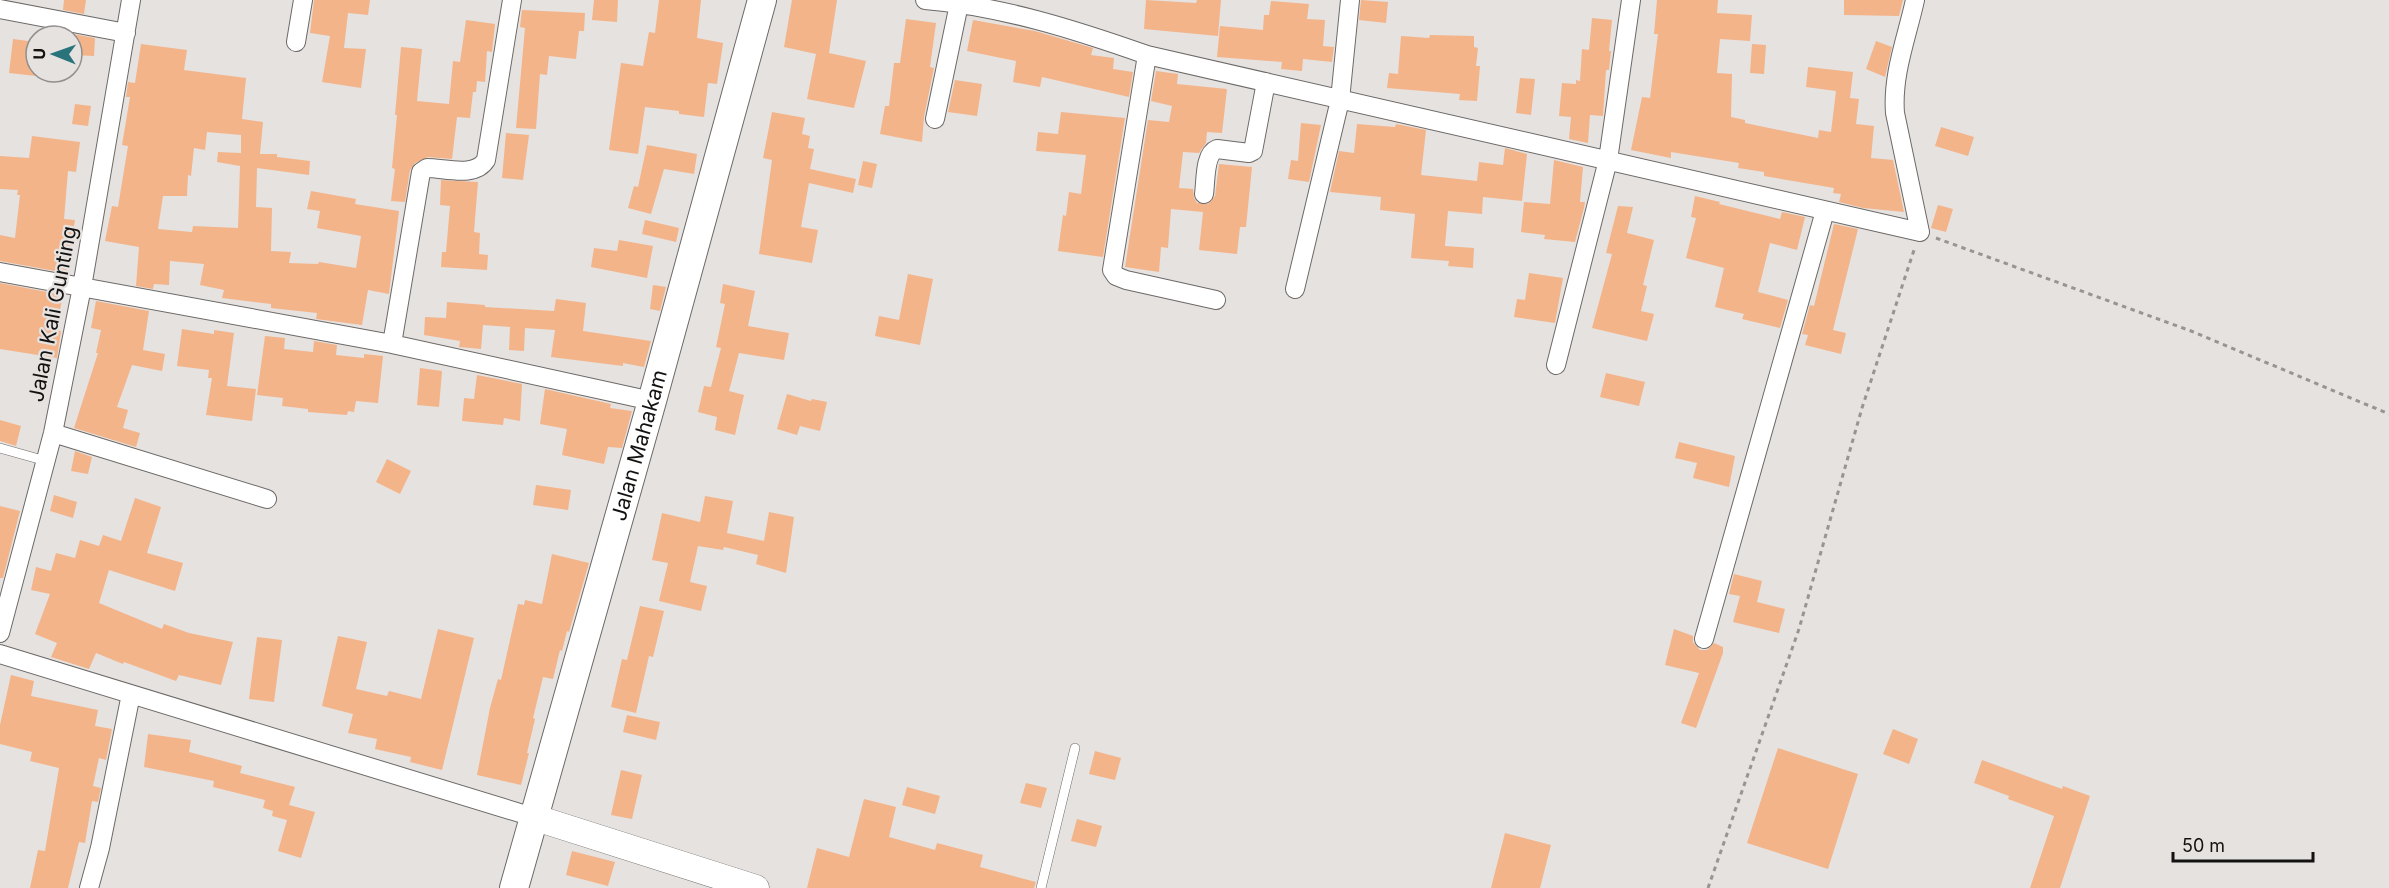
<svg xmlns="http://www.w3.org/2000/svg" width="2389" height="888" viewBox="0 0 2389 888" font-family="Inter,sans-serif">
	<style>
		.building { fill: #f3b48a; fill-rule: evenodd }
		.lines { fill: none; stroke-linecap: round; stroke-linejoin: round }
		.lane-casing { stroke: #6c6967; stroke-width: 10 }
		.street-casing { stroke: #6c6967; stroke-width: 20 }
		.secondary-casing { stroke: #6c6967; stroke-width: 27 }
		.primary-casing { stroke: #6c6967; stroke-width: 30 }
		.path { stroke: #979492; stroke-width: 3; stroke-dasharray: 4.5 4.5; stroke-linecap: butt }
		.lane { stroke: #fff; stroke-width: 9 }
		.street { stroke: #fff; stroke-width: 18 }
		.secondary { stroke: #fff; stroke-width: 26 }
		.primary { stroke: #fff; stroke-width: 28 }
		.labels { text-anchor: middle; stroke-width: 4.5; stroke-linejoin: round; paint-order: stroke }
		.street-label { font-size: 21px; fill: #131211; stroke: #e6e2e0 }
	</style>
	<rect width="100%" height="100%" fill="#e6e2e0"/>
	<path class="building" d="M64,0H86L84,14L63,10Z
		M314,0H370L368,15L348,13L344,48L366,49L361,88L322,82L330,36L310,33Z
		M594,0H618L617,22L592,20Z
		M659,0H701L697,38L723,43L717,84L708,83L704,117L679,114V111L645,107L638,154L609,150L621,63L643,66L649,32L655,33Z
		M792,0H837L829,53L866,61L854,108L807,99L816,54L784,47Z
		M1146,0L1196,3L1197,0H1221L1218,36L1144,29Z
		M1361,0L1388,2L1386,23L1359,20Z
		M1657,0H1718L1717,13L1752,15L1750,41L1720,39L1717,73L1732,74L1731,117L1745,120V123L1818,138L1819,130L1831,132L1836,91L1806,87L1808,67L1853,72L1850,98L1859,99L1856,124L1874,126L1871,158L1893,160L1904,212L1863,208L1839,202L1841,194L1833,193L1834,188L1764,176V172L1738,168L1739,163L1671,152V158L1631,150L1642,97L1650,98L1658,34H1654Z
		M1844,0H1903L1899,16L1844,15Z
		M1271,1L1309,4L1307,19L1325,20L1323,46L1334,47L1332,62L1303,59L1302,71L1281,69L1282,62L1217,57L1220,26L1263,30L1264,15H1269Z
		M522,10L585,13L584,31H579L576,59L549,56L547,75L540,74L536,129L516,128L525,28L520,27Z
		M1592,18L1612,20L1609,51H1611L1609,70H1606L1603,116L1590,115L1588,143L1569,139L1571,117L1559,116L1562,83L1576,84V80L1580,81L1582,49L1589,50Z
		M906,19L936,23L930,67L934,68L924,117L922,142L880,134L885,106H889L894,63H900Z
		M466,20L495,24L492,52L487,51L485,82L477,81L476,92H473L470,118L457,117L452,159L428,157L415,163L410,170L405,202L391,201L395,169L392,168L397,115H395L401,47L422,49L417,101L449,104L453,61L460,62Z
		M973,20L1035,31L1093,48L1091,55L1114,58L1113,69L1133,72L1129,97L1042,77L1040,87L1013,82L1016,61L967,51Z
		M62,32L95,38L94,56L72,55V36H62Z
		M1430,35L1474,36V47L1478,48L1476,66H1480L1477,101L1459,100L1460,94L1387,88L1389,73L1398,74L1401,36L1429,38Z
		M13,39L36,42V76L9,73Z
		M1876,41L1892,47L1885,77L1866,69Z
		M141,44L187,50L184,70L246,78L242,119L263,122L260,154H277V157L310,161L309,175L257,168L256,207L272,208L271,251L291,252L289,263L318,264L319,262L356,268L361,236L317,228L320,211L307,209L311,191L356,199L355,204L399,211L389,294L368,290L362,325L316,319L317,313L271,308V304L222,298L224,290L200,285L204,264L170,261L169,285L154,284L153,289L136,286L139,247L105,241L112,206L118,207L128,146L122,145L130,97H126L128,82L135,83ZM207,132L241,135V153L218,152L217,162L240,166L238,228L193,226L192,232L158,229L163,196H187L188,175L191,176L194,148L205,150Z
		M1752,44L1766,45L1764,74L1750,73Z
		M1156,71L1178,74L1177,84L1227,89L1222,133L1207,132L1206,143L1199,153L1183,152L1179,188L1193,189L1194,198L1197,203L1208,204L1215,196L1219,164L1252,167L1246,227H1240L1237,254L1199,250L1203,212L1171,209L1168,248L1161,247L1159,272L1125,267L1148,120L1169,122L1172,106L1151,101Z
		M1520,78L1535,79L1531,115L1516,113Z
		M955,80L982,84L977,116L948,112Z
		M75,104L91,106L88,126L72,124Z
		M772,112L805,118L802,134L810,136L808,148L814,149L810,169L856,179L853,193L809,183L801,227L818,230L812,263L759,254L772,160L763,158Z
		M1061,112L1125,118L1103,257L1058,251L1063,215L1066,216L1069,192L1081,194L1086,155L1036,151L1038,132L1058,134Z
		M1301,123L1321,125L1309,182L1288,179L1291,160L1298,161Z
		M1357,124L1395,127L1396,124L1426,130L1421,175L1477,181L1479,162L1503,165L1505,148L1527,154L1522,201L1483,197L1482,214L1448,211L1445,246L1474,248L1473,268L1448,266L1449,261L1411,258L1415,214L1380,210L1381,197L1330,192L1339,151L1354,153Z
		M1941,127L1974,137L1968,156L1935,146Z
		M506,133L529,135L523,180L502,178Z
		M32,136L80,142L76,172L68,171L64,219L75,220L66,273L0,261V235L15,238L20,195H17L18,190L0,189V156L29,158Z
		M647,145L697,154L694,174L664,169L651,214L628,208L634,186L638,187Z
		M1554,160L1583,167L1580,202H1585L1584,208L1575,242L1544,239L1545,235L1521,232L1524,202L1550,204Z
		M863,161L877,164L872,188L858,185Z
		M441,180L478,182L474,232L480,233L479,254L488,255L487,270L441,267L442,252H446L450,206L440,205Z
		M1695,196L1720,202L1719,204L1780,219L1782,212L1805,217L1797,250L1770,243L1758,292L1788,300L1780,328L1742,319L1744,314L1715,307L1724,268L1686,258L1696,218L1691,217Z
		M1938,205L1953,209L1946,232L1931,228Z
		M1618,206L1633,207L1627,233L1654,240L1643,285L1647,286L1641,311L1654,314L1647,341L1592,328L1612,254L1606,253Z
		M645,220L679,228L676,242L642,234Z
		M1834,224L1858,229L1833,330L1846,333L1841,354L1805,345L1808,335L1802,334L1810,305L1814,306Z
		M619,240L653,246L647,278L591,267L594,248L617,251Z
		M1529,273L1563,278L1555,323L1514,317L1517,299L1525,300Z
		M908,274L933,279L920,345L875,336L879,316L899,320Z
		M0,283L63,295L56,330L61,331L57,358L0,349Z
		M723,284L755,291L748,326L789,333L784,360L739,353L729,391L744,395L735,435L715,430L717,417L698,412L704,386L711,387L721,348L716,347L725,304L720,303Z
		M653,285L666,287L660,311L650,309Z
		M556,299L586,303L583,331L651,341L644,367L623,363V366L551,357L555,330L525,328L524,351L509,350L510,327L483,325L481,349L459,347L460,341L424,335L425,317L446,318L447,302L485,305V307L554,311Z
		M96,301L149,311L143,350L165,354L162,371L132,365L117,407L128,410L123,428L140,433L136,447L74,428L98,353H96L101,330L91,328Z
		M182,329L214,334V330L234,333L227,386L256,389L252,421L206,415L212,378H208L209,370L177,366Z
		M265,336L285,338L284,349L313,352L314,341L337,345L336,355L364,358V354L383,356L378,403L356,401L354,412L348,411L347,415L308,412V409L282,406L283,398L257,395Z
		M420,368L442,371L439,407L417,405Z
		M1606,373L1645,382L1639,406L1600,397Z
		M477,375L522,384L520,421L504,418L503,425L462,421L464,398L474,399Z
		M545,389L611,404L610,408L632,411L622,448L608,447L604,464L562,455L567,429L540,424Z
		M787,394L811,401L812,399L827,402L820,431L800,426L797,435L777,429Z
		M0,420L21,426L16,446L0,441Z
		M1679,442L1735,456L1729,487L1693,478L1697,463L1675,458Z
		M75,451L92,457L88,474L71,471Z
		M387,459L411,471L400,494L376,482Z
		M536,485L571,490L568,510L533,505Z
		M54,495L77,502L73,518L50,511Z
		M705,496L733,501L727,533L764,541L769,512L794,517L786,573L756,564L758,555L724,547L723,550L698,546L690,582L707,586L701,611L659,601L668,563L652,560L662,513L700,522Z
		M135,498L161,507L147,553L183,563L175,591L109,570L99,603L162,629L164,624L189,633L233,642L221,685L179,675L176,681L124,662L123,664L96,653L89,669L51,657L57,643L35,634L50,594L31,590L36,567L51,571L56,553L75,558L80,540L99,546L103,535L121,541Z
		M0,506L20,511L3,578H0Z
		M552,554L589,563L569,632L567,631L562,651L560,650L553,679L543,677L533,718L535,719L527,753H529L521,785L477,775L490,708L498,679L501,680L518,604L524,605L525,600L542,604Z
		M1734,574L1762,581L1757,602L1785,609L1779,633L1733,622L1740,596L1729,594Z
		M640,606L664,611L653,657L649,656L636,713L611,707L622,659L627,660Z
		M438,629L474,638L442,770L410,762L411,757L375,749L377,739L348,733L353,714L322,706L338,636L367,642L356,689L387,696L389,691L421,699Z
		M1674,629L1693,636V642L1700,650H1707L1714,643L1723,647V653L1696,728L1681,723L1699,673L1665,665Z
		M257,637L282,640L274,702L249,699Z
		M11,675L34,681L31,696L98,710L95,726L112,729L106,760L99,758L93,786L101,788L98,802L92,801L85,843L79,842L68,888H30L38,850L45,851L59,768L30,761L32,752L0,744V725Z
		M627,715L660,722L656,740L623,732Z
		M1893,729L1918,739L1909,764L1883,754Z
		M148,734L191,740L189,752L242,766L240,773L295,787L289,805L315,812L301,858L278,851L287,820L272,816L273,811L263,808L265,800L213,787L214,781L144,767Z
		M1778,748L1858,774L1828,869L1747,843Z
		M1095,751L1121,758L1115,780L1089,774Z
		M1982,760L2062,789L2063,786L2090,796L2060,888H2030L2054,816L2008,799L2009,796L1974,783Z
		M621,770L642,775L632,819L611,815Z
		M1026,783L1047,788L1041,808L1020,803Z
		M907,787L940,796L935,814L902,805Z
		M864,799L896,807L889,837L935,850L937,843L983,855L980,867L1036,882L1034,888H807L817,848L849,857Z
		M1077,819L1102,826L1096,847L1071,841Z
		M1505,833L1551,845L1540,888H1491Z
		M572,851L615,862L608,886L566,875Z"/>
	<g class="lines">
		<defs>
			<path id="lane" d="M0,448L46,461
				M1041,888L1075,748"/>
			<path id="street" d="M925,0C1001,6 1076,30 1147,55L1920,232L1895,113C1892,74 1907,37 1915,0
				M0,9L126,33
				M296,42L303,0
				M1147,55L1112,270L1116,276L1126,280L1216,300
				M935,119L959,4
				M1204,194C1206,181 1204,154 1217,149L1249,153L1253,151L1266,82
				M0,272L392,344L652,401
				M1295,289L1340,100L1350,0
				M392,344L421,172L427,168C445,168 475,178 486,160L512,0
				M1556,365L1608,160L1631,0
				M53,433L267,499
				M0,633L53,433L82,287L131,0
				M1704,639L1825,211
				M0,654L533,817
				M89,888L100,848L131,694"/>
			<path id="secondary" d="M533,817L756,888"/>
			<g id="primary">
				<path id="s1" d="M514,888L652,401L762,0"/>
			</g>
		</defs>
		<use href="#lane" class="lane-casing"/>
		<use href="#street" class="street-casing"/>
		<use href="#secondary" class="secondary-casing"/>
		<use href="#primary" class="primary-casing"/>
		<path class="path" d="M1936,238L2191,331L2389,414
			M1708,888L1799,629L1862,408L1915,247"/>
		<use href="#lane" class="lane"/>
		<use href="#street" class="street"/>
		<use href="#secondary" class="secondary"/>
		<use href="#primary" class="primary"/>
	</g>
	<g class="labels">
		<g class="street-label">
			<text transform="translate(53 314) rotate(-79)" y="7">Jalan Kali Gunting</text>
			<text dy="7" stroke="none"><textPath href="#s1" startOffset="460">Jalan Mahakam</textPath></text>
		</g>
	</g>
	<g transform="translate(54 54) rotate(271)"><circle r="28" fill="#e6e2e0" stroke="#928f8d" stroke-width="1.5"/>
	<path d="M0-4.5L10 22L0 15L-10 22Z" fill="#29737a"/>
	<text y="-9" font-size="16" font-weight="bold" text-anchor="middle" fill="#131211">U</text>
	</g>
	<path d="M2173 852v9h140v-9" fill="none" stroke="#131211" stroke-width="3"/>
	<text x="2182" y="852" font-size="18" fill="#131211" stroke="#e6e2e0" stroke-width="4.5" paint-order="stroke">50 m</text>
</svg>
